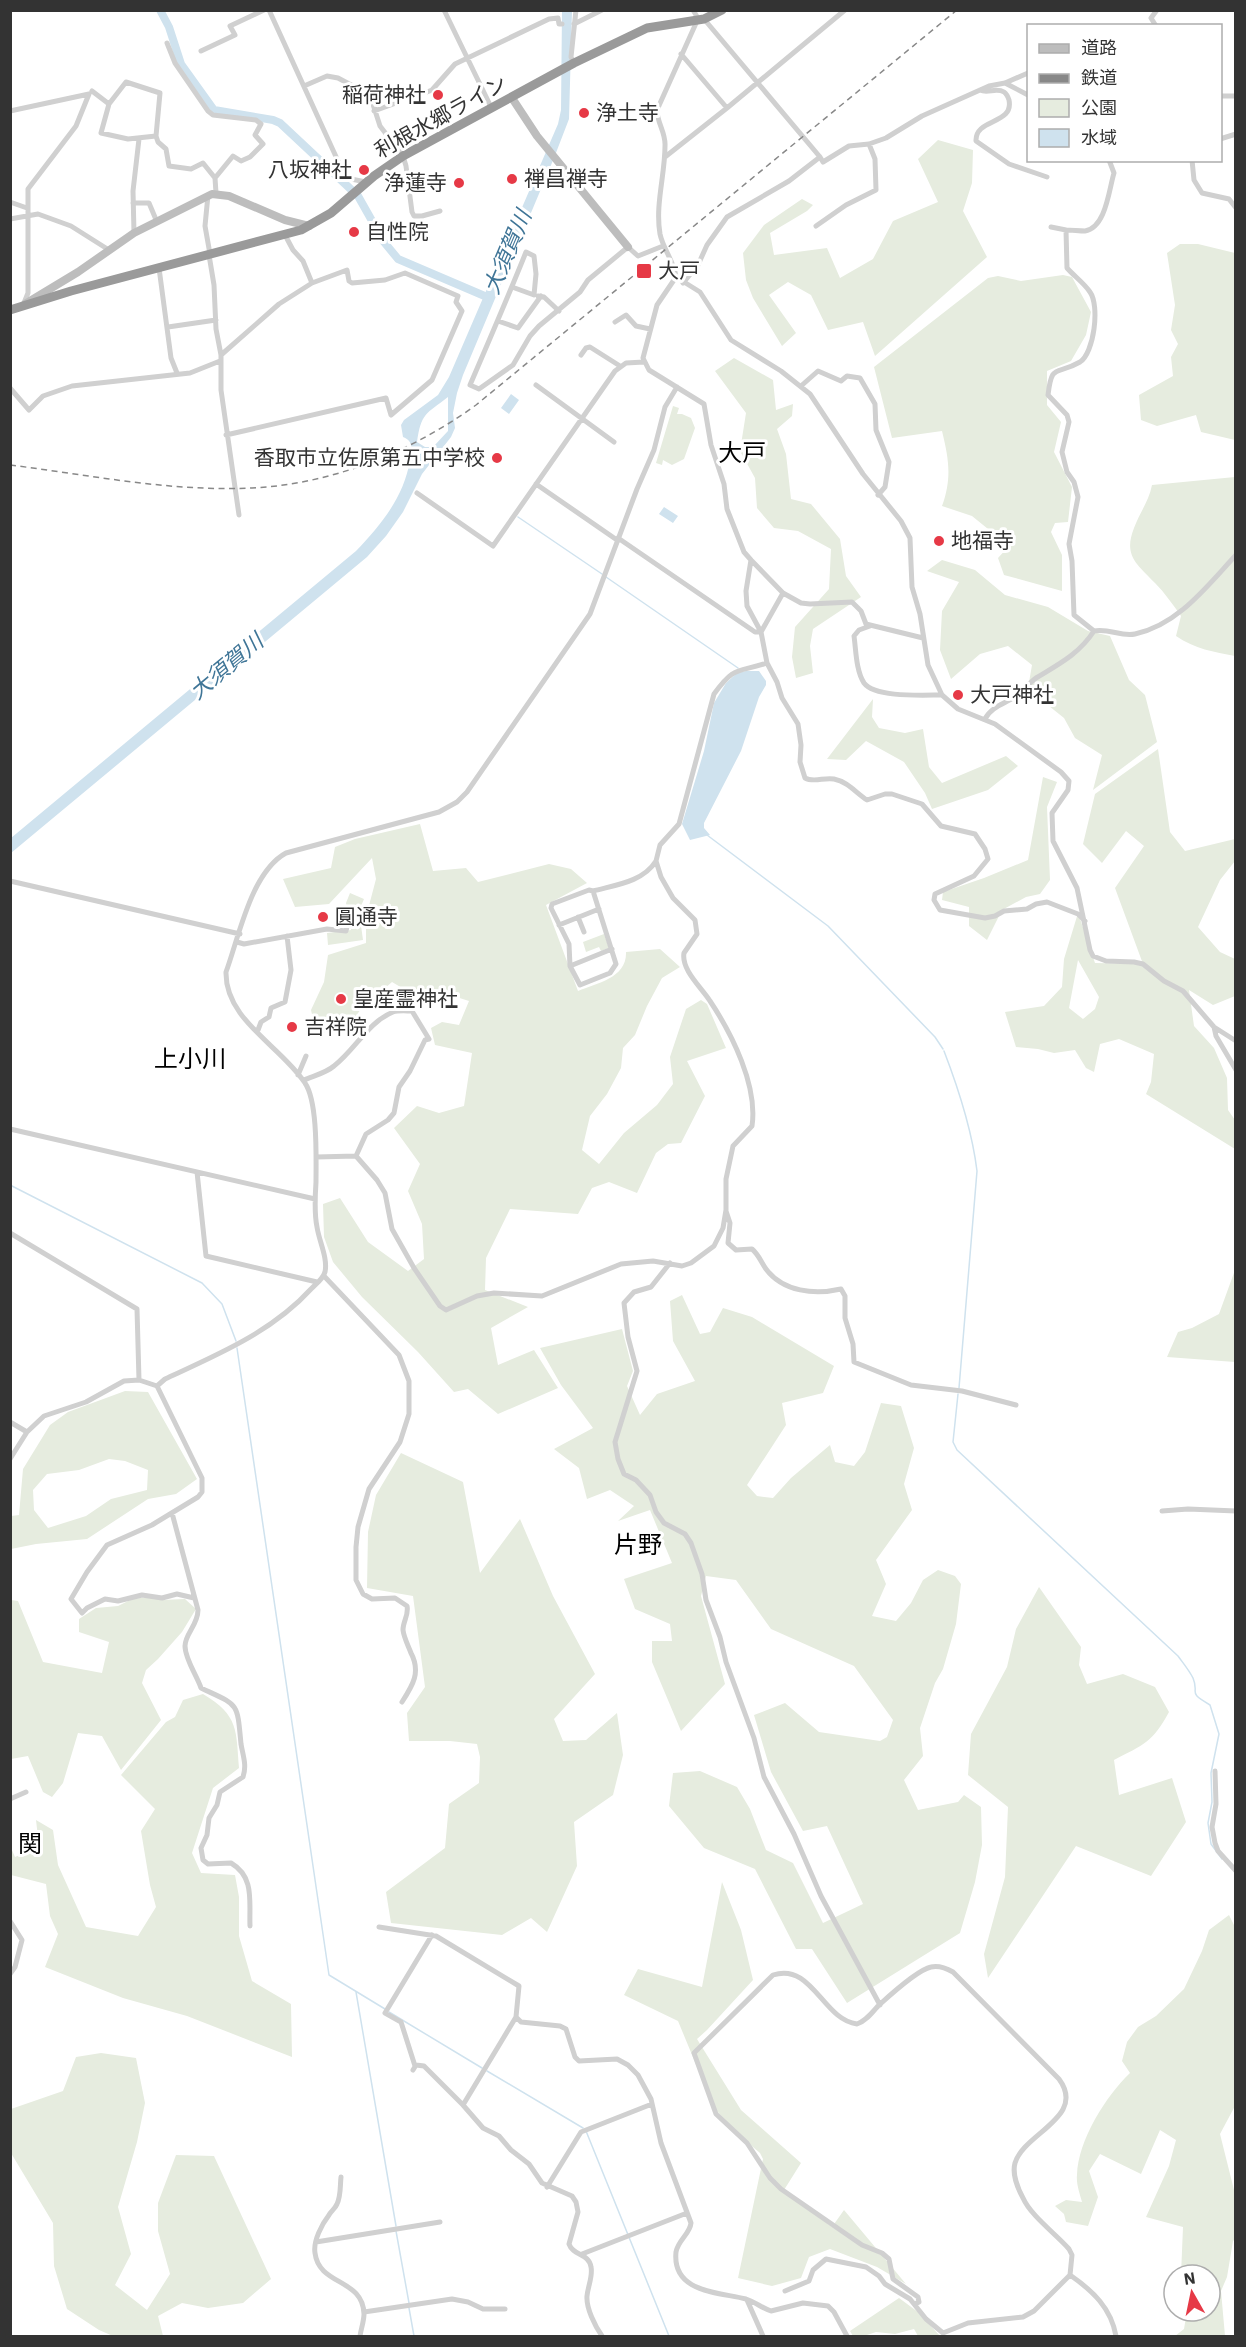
<svg xmlns="http://www.w3.org/2000/svg" width="1246" height="2347" viewBox="0 0 1246 2347" font-family="'IBM Plex Sans','Noto Sans JP',sans-serif">
	<style>
		.green { fill: #e6ecdf; fill-rule: evenodd }
		.water { fill: #cfe2ee; fill-rule: evenodd }
		.lines { fill: none; stroke-linecap: round; stroke-linejoin: round }
		.stream { stroke: #cfe2ee; stroke-width: 1.5 }
		.river { stroke: #cfe2ee; stroke-width: 8 }
		.street { stroke: #d0d0d0; stroke-width: 5 }
		.secondary { stroke: #bdbdbd; stroke-width: 8 }
		.highway { stroke: #9a9a9a; stroke-width: 9 }
		.rail { stroke: #888; stroke-width: 1.5; stroke-dasharray: 6 4.5; stroke-linecap: butt }
		.poi-dot { fill: #e63946; stroke: #fff; stroke-width: 2 }
		.labels { text-anchor: middle; stroke-width: 6; stroke-linejoin: round; paint-order: stroke }
		.poi-label { font-size: 21px; fill: #333; stroke: #fff; text-anchor: start }
		.street-label { font-size: 21px; fill: #333; stroke: #fff }
		.water-label { font-size: 22px; font-style: italic; fill: #3f7597; stroke: #fff }
		.quarter-label { font-size: 24px; fill: #000; stroke: #fff }
	</style>
	<rect width="100%" height="100%" fill="#fff"/>
	<path class="green" d="M938,140L973,150L972,183L963,211L987,257L875,356L863,322L828,330L811,295L788,282L769,295L796,333L782,346L753,298L746,280L743,253L764,225L802,199L813,205L807,211L770,233L774,255L827,248L840,278L873,259L893,221L938,202L918,159Z
		M1180,244H1198L1235,253V440L1201,432L1196,415L1157,426L1141,420L1139,395L1173,376L1171,357L1178,344L1171,330L1175,305L1167,253Z
		M1063,275L1072,277L1091,312L1086,335L1071,361L1047,371V405L1061,422L1054,452L1072,487L1068,522L1055,523L1051,532L1062,555V591L1004,575L998,558L1009,546L972,516L942,506C952,478 949,460 942,431L892,438L874,367L988,278L998,276L1021,281Z
		M734,358L773,380L776,410L793,404L792,416L777,429L786,454L791,499L811,504L840,539L846,576L861,597L813,629L810,646L813,673L796,678L792,657L795,627L829,589L831,549L798,531L774,528L757,508L755,478L740,451L746,413L715,371Z
		M673,406L679,408L677,414H682L691,418L695,428L684,459L672,465L663,460L662,465L656,463Z
		M1235,477V656C1214,652 1195,649 1176,636L1181,616C1173,605 1165,593 1155,583C1137,564 1123,556 1134,528C1140,512 1149,501 1152,485Z
		M942,560L975,570L1005,595L1048,607L1088,631L1110,636L1129,680L1145,695L1157,742L1093,790L1102,755L1075,738L1064,718L1044,702L1027,694L1032,665L1008,646L980,654L951,679L940,650L942,611L959,582L927,571Z
		M873,699L872,717L879,728L905,733L923,729L929,767L942,783L1006,756L1018,766L988,790L932,809L925,793L904,762L866,741L846,760L827,759Z
		M1158,749L1170,832L1185,851L1235,839V861L1220,880L1198,927L1220,952L1235,959V996L1213,1005L1189,990L1194,1026L1214,1048L1227,1078L1228,1110L1235,1120V1149L1146,1094L1151,1082L1154,1054L1119,1039L1100,1044L1094,1072L1086,1068L1075,1050L1054,1053L1038,1049L1016,1047L1005,1012L1044,1006L1062,987L1064,959L1078,913L1095,963L1143,964L1115,888L1144,846L1126,831L1102,863L1083,844L1095,794ZM1078,960L1099,997L1095,1009L1083,1019L1069,1008Z
		M1043,777L1057,782L1047,807L1050,880L1040,894L1026,897L1002,910L987,940L969,926V907L942,900L943,892L984,878L1028,860Z
		M420,824L433,871L466,868L478,882L549,864L571,869L587,883L546,905L578,991C597,983 627,978 626,952L660,949L680,967L662,978L647,1006L635,1035L623,1048L621,1068L607,1094L590,1116L582,1150L599,1164L624,1133L657,1105L673,1084L670,1057L686,1009L701,1000L707,1004L726,1048L687,1061L705,1096L681,1143L668,1144L656,1153L637,1193L609,1182L592,1188L578,1214L510,1209L486,1258L485,1290L528,1307L491,1328L498,1365L534,1350L558,1388L498,1414L468,1389L454,1392L418,1352L362,1297L333,1262L324,1237L323,1204L340,1198L368,1242L408,1271L424,1259L422,1224L408,1191L420,1164L394,1128L417,1106L439,1113L464,1106L472,1053L435,1045L431,1028L442,1022L459,1025L469,1001L447,994L419,998L392,982L361,1009L344,1032L325,1033L314,1023L311,1010L324,982L328,955L366,943V917L376,879L372,858L329,904L295,907L283,879L331,868L335,847L355,839Z
		M350,893L364,899L359,911L363,940L328,945L327,933L351,930L346,903Z
		M604,934L609,948L601,951L599,947L586,952L583,942Z
		M1235,1270V1362L1167,1357L1178,1332L1192,1328L1219,1314Z
		M682,1295L700,1334L710,1332L723,1308L752,1317L834,1366L823,1393L782,1403L786,1425L747,1485L757,1496L773,1498L791,1478L830,1445L835,1462L854,1466L865,1452L881,1403L901,1406L914,1448L904,1484L912,1510L876,1560L886,1584L872,1616L896,1621L911,1603L923,1580L938,1570L955,1576L961,1584L956,1624L943,1669L935,1683L920,1728L923,1756L904,1780L918,1810L958,1802L964,1795L981,1807L982,1845L975,1882L960,1933L847,2003L812,1949H796L755,1869L704,1848L669,1806L673,1773L700,1771L737,1787L750,1809L766,1850L793,1863L823,1923L863,1904L827,1826L803,1831L771,1772L754,1715L785,1703L819,1732L880,1741L887,1737L893,1720L854,1666L771,1629L736,1580L706,1576L701,1596L725,1684L681,1731L652,1662V1641H672L670,1624L635,1609L624,1579L672,1563L650,1510L618,1521L634,1506L610,1490L587,1499L579,1468L554,1449L593,1428L561,1385L540,1348L622,1329L633,1371L627,1386L640,1415L657,1394L695,1381L673,1341L670,1301Z
		M125,1391L148,1392L197,1479L176,1494L148,1499L87,1539L36,1544L11,1549V1516L19,1515L23,1469L50,1425L68,1412ZM109,1459L125,1461L148,1470L147,1490L111,1499L86,1516L48,1528L34,1510L33,1490L47,1474L79,1470Z
		M401,1453L463,1482L480,1573L520,1519L553,1596L595,1674L554,1719L563,1741L586,1740L617,1713L623,1755L613,1795L574,1822L577,1866L547,1932L531,1918L502,1935L391,1923L386,1892L445,1848L449,1804L479,1783L480,1757L477,1744L450,1741H409L407,1713L425,1687L413,1596L367,1588L368,1532L376,1495Z
		M1039,1587L1081,1647L1079,1665L1087,1684L1123,1674L1155,1687L1169,1712C1153,1742 1143,1745 1114,1760L1119,1795L1172,1778L1186,1822L1151,1876L1076,1846L988,1978L984,1954L1005,1877L1008,1807L968,1775L971,1734L1007,1667L1016,1629Z
		M148,1597L162,1600L185,1599L196,1609L182,1632L158,1659L146,1670L142,1683L161,1720L121,1770L102,1736L78,1733L63,1783L52,1797L43,1792L28,1756L11,1759V1600L18,1601L43,1662L102,1673L109,1642L79,1632V1619L96,1608L118,1606L132,1599Z
		M203,1694C239,1715 236,1731 239,1768L213,1788L192,1853L201,1873L235,1875L239,1897V1936L252,1981L291,2004L292,2057L187,2016L123,1998L45,1967L58,1934L50,1916L46,1884L11,1875V1848L15,1857L39,1846L36,1820L53,1830L58,1865L86,1927L138,1936L156,1907L150,1885L141,1831L155,1809L121,1775L166,1722L175,1717L183,1700Z
		M722,1882L741,1930L753,1980L707,2030L697,2039L741,2110L801,2163L784,2190L832,2227L844,2210L906,2284L877,2267L830,2249L809,2257L801,2278L772,2286L738,2278L763,2159L760,2153L740,2136L714,2108L678,2021L624,1995L638,1969L702,1987Z
		M1229,1915L1236,1929L1235,2106L1220,2134L1234,2190L1236,2238L1233,2241L1227,2277L1221,2291L1225,2336H1175L1184,2329L1187,2311H1210V2275H1181L1183,2227L1146,2217L1169,2166L1176,2140L1160,2130L1141,2174L1100,2154L1089,2171L1098,2197L1088,2226L1066,2222L1064,2214L1055,2206L1066,2200L1082,2202C1080,2194 1076,2184 1077,2175C1078,2140 1106,2096 1130,2073L1122,2061L1127,2042L1138,2027L1156,2016L1184,1989L1202,1951L1209,1930Z
		M101,2053L136,2058L145,2103L137,2142L118,2207L131,2254L115,2285L147,2310L170,2274L158,2231V2203L176,2155L214,2156L271,2279L243,2303L208,2308L182,2303L158,2316L163,2336H113L99,2330L67,2309L54,2266L53,2223L11,2153V2109L63,2091L76,2057Z
		M899,2298L918,2312L940,2336H918L914,2329L895,2334L876,2332L864,2336H853L850,2331Z"/>
	<path class="water" d="M562,11H572L569,119L554,158L463,375L457,393L453,413L455,428L451,437L422,474L403,512L386,536L367,557L11,853V838L356,551C381,525 404,497 410,460C412,451 414,441 403,437L401,425L404,420L438,395L449,377L558,124L561,110ZM448,397V431L433,447H425L417,442C421,413 426,414 448,397Z
		M511,394L519,400L509,414L501,408Z
		M664,507L678,516L673,523L659,514Z
		M746,671H759L766,681V685L759,697L741,751L704,823V828L710,835L690,840L682,824L704,751L714,703L726,683L737,673Z"/>
	<g class="lines">
		<path class="stream" d="M518,517L602,574
			M606,577L738,668
			M707,835L828,926L935,1037L943,1049
			M944,1051C959,1090 972,1130 977,1171L959,1388
			M10,1185L202,1283L222,1304L236,1341
			M237,1348L329,1975L385,2009
			M958,1394L953,1442L957,1450L1178,1656C1183,1663 1189,1670 1193,1678C1200,1695 1186,1691 1210,1705L1219,1734L1211,1773L1212,1802L1208,1823L1211,1844L1222,1859
			M356,1992L396,2226
			M389,2012L482,2068
			M487,2071L583,2128
			M586,2131L669,2336
			M396,2231L409,2303
			M409,2308L414,2336"/>
		<path class="river" d="M160,10L169,27L181,64L214,110L273,120L280,123L358,196L384,242L398,259L487,297"/>
		<path class="street" d="M269,10L343,172L351,179L366,182
			M444,10L492,109
			M693,10L699,20
			M697,21L657,110C657,123 666,133 665,146C665,175 655,205 660,234C663,249 674,261 676,277L700,292L731,340L781,371L810,394L863,474L901,521L910,538L912,587L920,614L928,665L942,695L958,709L995,724L1061,772L1069,781L1068,790L1052,813L1053,841L1077,888L1090,950L1093,956L1106,961L1134,962L1143,964L1164,981L1183,991L1214,1027L1236,1041
			M574,24L602,10
			M1156,26L1151,18L1157,10
			M167,43L175,63L208,111L213,115L256,120L261,124L255,135L263,144L250,157L241,161L233,156L215,178
			M201,51L235,35L230,26L264,10
			M681,54L727,108
			M574,63L571,57L576,10
			M1005,83L1028,95
			M304,86L327,76L338,78L370,95L380,126L403,156L406,166L412,212L414,216H422L440,211
			M980,90C988,94 996,87 1004,92C1007,94 1008,97 1009,100C1014,125 975,118 976,141L1009,164L1047,177
			M92,91L109,104L101,133L128,139L156,136L158,142L166,149L169,166L191,169L203,163L215,178L216,193
			M1220,96H1236
			M109,104L126,82L160,93L156,136
			M10,111L89,94L76,126L28,189V293L24,303
			M374,111L396,103L409,88L427,92L432,90L455,64L549,19L558,18L559,24H562
			M1220,139L1236,134
			M665,157L727,108L845,10
			M820,157L823,162L849,146L869,144L886,138L922,116L989,86L1005,83L1028,73
			M1109,160L1114,173C1109,189 1106,228 1085,231C1079,231 1072,230 1066,230L1067,268C1074,276 1084,283 1090,292C1100,306 1094,353 1080,362C1056,376 1052,362 1048,395L1067,415L1069,422L1062,452L1067,472L1074,482L1078,497L1069,544L1072,561L1074,615L1094,631C1109,628 1121,637 1135,634C1178,625 1207,586 1236,555
			M1192,160L1194,180L1202,193L1229,199L1236,208
			M208,195L205,226L210,254
			M10,202L27,208
			M133,203H149L157,222
			M10,219L38,214L71,226L109,250
			M816,226L846,205L876,190L875,159L869,144
			M1051,227L1066,230
			M134,233L133,191L139,139
			M285,235L293,250L303,261L312,283
			M209,255L214,285L216,329L221,355V390L239,515
			M159,268L171,358L177,373
			M676,277L657,305L643,358L649,370L704,404L711,445L724,484L727,509L744,552L751,560L783,593L801,603L810,604L852,602L861,611L866,624L923,638
			M683,283L698,265L707,245L727,217L789,181L820,157L704,19
			M512,287L534,295L536,274L534,256L526,252C508,297 489,341 470,385L479,389L513,365L530,336L539,326L580,292L588,280L628,247L638,256L663,246
			M538,296L544,297L559,311
			M498,321L518,328L541,296
			M615,322L626,315L636,326L650,329
			M168,327L216,320
			M221,355L279,304L312,283L347,270L349,281L352,283L385,280L405,273L458,296L456,302L462,311L432,380L391,415L386,398L226,435
			M581,355L586,348L590,347L620,366
			M536,385L614,442
			M801,386L818,371L841,381L847,376L860,378L875,404L876,430L889,462L885,487L878,495
			M10,388L29,410L43,396L72,386L190,373L220,361
			M536,484L617,540
			M417,493L493,546L615,371L626,363L644,362
			M618,538L755,632H761
			M751,560L746,591L747,606L761,632L767,663L777,682L782,698L798,724L801,745L800,762L805,778C814,783 824,777 834,779C848,782 856,793 867,800L885,794H892L922,804L941,826L975,834L985,849L988,859L974,876L935,894L934,900L940,910L985,918L995,916L1004,911L1027,909L1036,904L1047,902L1078,914L1085,921
			M870,626L859,630L854,636C856,650 856,671 864,683C875,698 924,695 942,695
			M761,632L783,593
			M985,719C991,707 1004,704 1015,697C1022,692 1028,684 1036,678C1059,664 1079,654 1094,631
			M10,881L240,934
			M593,891L589,890L552,904L551,908L569,944L570,966L580,985L610,973L616,964L593,891C615,885 643,882 656,861
			M578,917L584,932
			M559,925L599,909
			M237,942L244,944L327,929L346,931L350,914
			M570,966L612,949
			M1214,1027L1216,1036L1236,1070
			M258,1030L261,1022L269,1017L271,1008L285,1002L291,970L287,936
			M298,1075L306,1056
			M304,1080C313,1076 326,1073 334,1066C355,1050 368,1022 393,1012C399,1010 406,1011 412,1011L429,1039L425,1040L410,1071L399,1087L394,1113L388,1120L366,1134L356,1156
			M10,1129L315,1199
			M316,1157L356,1156L377,1180L385,1193L392,1229L414,1268L440,1306L446,1310L477,1296L494,1293L542,1296L621,1264L653,1261L682,1266L691,1263L714,1246L723,1228L726,1210V1179L733,1146L752,1126C758,1086 732,1034 710,1001C702,988 681,970 684,953L697,934L695,920L673,898L661,877L656,861L660,845L679,824L714,694C735,665 737,673 767,663
			M197,1172L206,1256L317,1282
			M726,1211L730,1223L728,1243L736,1250L752,1249C759,1255 761,1262 766,1269C783,1292 815,1295 841,1289L845,1296V1318L853,1344L854,1362L911,1385L962,1391L1016,1405
			M10,1233L137,1309L139,1380
			M670,1263L651,1287L634,1292L624,1303L628,1337L637,1371L615,1442L618,1459L624,1474L636,1480L650,1495L656,1512L664,1523L685,1534L691,1543L702,1574L706,1600L720,1637L726,1662L754,1738L764,1777L794,1834L821,1896L880,2005
			M324,1276L399,1355L409,1381V1414L400,1442L369,1489L358,1527L356,1547V1580L363,1594L372,1599L395,1598L407,1606C409,1615 403,1621 403,1630C404,1638 408,1645 411,1653C421,1672 413,1685 402,1702
			M157,1386L202,1478V1492L198,1497L152,1525L107,1545L87,1572L71,1599L82,1613L87,1608L105,1599L118,1601L142,1595L162,1598L177,1594L194,1598
			M10,1422L27,1432
			M10,1459L27,1432L44,1416L86,1402L124,1381L139,1380L157,1386L165,1379C217,1355 272,1332 311,1289C316,1284 323,1279 325,1272C328,1258 319,1241 317,1227C314,1213 315,1197 316,1182C316,1159 318,1102 305,1083C281,1046 225,1020 226,972C239,937 251,872 286,853L439,812L457,802L467,792L590,614L637,489L654,450L665,407L677,387
			M1162,1511L1188,1509L1236,1511
			M172,1513L198,1610C198,1625 185,1634 185,1646C185,1659 197,1676 201,1688C239,1706 237,1701 241,1744C243,1756 247,1765 243,1777L220,1792L217,1805L209,1818L207,1835L201,1848L203,1860L208,1864L231,1863C255,1877 249,1902 250,1926
			M1215,1771L1216,1804L1212,1827L1215,1843L1218,1851L1236,1871
			M10,1799L26,1792
			M10,1921L22,1940L15,1967L10,1974
			M379,1927L436,1936L519,1986L516,2017L463,2105
			M516,2017L521,2022L560,2026L566,2029L575,2057L579,2061L617,2059L628,2065L638,2075L651,2099L661,2143L691,2223C690,2234 678,2240 676,2252C672,2293 719,2292 746,2299C755,2302 762,2308 771,2311L803,2303L828,2306L834,2312L847,2336
			M415,2066L401,2022L385,2013L432,1935
			M413,2070L416,2065L424,2066L463,2105L483,2128L499,2136L511,2150L529,2164L542,2183L572,2196L576,2202L578,2212L569,2244C573,2256 589,2253 591,2267C593,2276 588,2286 587,2296C586,2308 595,2326 602,2336
			M341,2177C340,2186 341,2196 337,2204C335,2209 331,2211 329,2215C322,2224 313,2241 315,2253C319,2286 363,2278 364,2314C364,2321 361,2329 360,2336
			M547,2187L581,2132L652,2104
			M316,2242L440,2222
			M582,2254L687,2213
			M1070,2275C1093,2291 1111,2308 1116,2336
			M785,2291L809,2281L813,2270L826,2259L866,2267L879,2276L885,2284L910,2299L926,2319L943,2333L968,2323L1023,2317L1034,2311L1070,2275L1072,2255L1069,2249C1056,2234 1031,2216 1023,2198C1018,2189 1012,2174 1015,2163C1024,2133 1087,2117 1059,2079L953,1972C946,1968 939,1965 931,1967C917,1970 889,1996 878,2006C872,2013 866,2021 857,2024C823,2020 812,1962 773,1975L694,2053L716,2114L747,2143L770,2178L781,2189L862,2245L882,2253L889,2259L893,2279L918,2297L919,2302L915,2304
			M747,2300L763,2336
			M364,2312L452,2299L468,2302L483,2309H505"/>
		<path class="secondary" d="M512,98L537,136L628,247
			M25,304L78,272L134,233L212,194L229,196L285,220L309,226"/>
		<path class="highway" d="M10,310L71,291L301,230L331,213L374,176L403,156L574,63L647,28L704,19L722,10"/>
		<path class="rail" d="M10,465C90,475 171,492 252,488C333,484 411,452 476,405L957,10"/>
	</g>
	<g class="poi-dot">
		<circle cx="438" cy="95" r="6"/>
		<circle cx="584" cy="113" r="6"/>
		<circle cx="364" cy="170" r="6"/>
		<circle cx="512" cy="179" r="6"/>
		<circle cx="459" cy="183" r="6"/>
		<circle cx="354" cy="232" r="6"/>
		<rect x="636" y="263" width="16" height="16" rx="3"/>
		<circle cx="497" cy="458" r="6"/>
		<circle cx="939" cy="541" r="6"/>
		<circle cx="958" cy="695" r="6"/>
		<circle cx="323" cy="917" r="6"/>
		<circle cx="341" cy="999" r="6"/>
		<circle cx="292" cy="1027" r="6"/>
	</g>
	<g class="labels">
		<g class="poi-label">
			<text x="426" y="102" text-anchor="end">稲荷神社</text>
			<text x="596" y="120">浄土寺</text>
			<text x="352" y="177" text-anchor="end">八坂神社</text>
			<text x="524" y="186">禅昌禅寺</text>
			<text x="447" y="190" text-anchor="end">浄蓮寺</text>
			<text x="366" y="239">自性院</text>
			<text x="658" y="278">大戸</text>
			<text x="485" y="465" text-anchor="end">香取市立佐原第五中学校</text>
			<text x="951" y="548">地福寺</text>
			<text x="970" y="702">大戸神社</text>
			<text x="335" y="924">圓通寺</text>
			<text x="353" y="1006">皇産霊神社</text>
			<text x="304" y="1034">吉祥院</text>
		</g>
		<g class="street-label">
			<text transform="translate(441 117) rotate(-29)" y="7">利根水郷ライン</text>
		</g>
		<g class="water-label">
			<text transform="translate(507 252) rotate(-67)" y="8">大須賀川</text>
			<text transform="translate(226 666) rotate(-40)" y="8">大須賀川</text>
		</g>
		<g class="quarter-label">
			<text x="742" y="461">大戸</text>
			<text x="190" y="1067">上小川</text>
			<text x="638" y="1553">片野</text>
			<text x="30" y="1852">関</text>
		</g>
	</g>
	<rect width="1246" height="2347" fill="none" stroke="#333333" stroke-width="24"/>
	<rect x="1027" y="24" width="195" height="138" fill="#ffffff" stroke="#adadad" stroke-width="1.5"/>
	<rect x="1039" y="44" width="30" height="9" fill="#bdbdbd" stroke="#adadad" stroke-width="1.5"/>
	<text x="1081" y="54" font-size="18" fill="#333333">道路</text>
	<rect x="1039" y="74" width="30" height="9" fill="#888888" stroke="#adadad" stroke-width="1.5"/>
	<text x="1081" y="84" font-size="18" fill="#333333">鉄道</text>
	<rect x="1039" y="99" width="30" height="18" fill="#e6ecdf" stroke="#adadad" stroke-width="1.5"/>
	<text x="1081" y="114" font-size="18" fill="#333333">公園</text>
	<rect x="1039" y="129" width="30" height="18" fill="#cfe2ee" stroke="#adadad" stroke-width="1.5"/>
	<text x="1081" y="144" font-size="18" fill="#333333">水域</text>
	<g transform="translate(1192 2293) rotate(351)"><circle r="28" fill="#ffffff" stroke="#adadad" stroke-width="1.5"/>
	<path d="M0-4.5L10 22L0 15L-10 22Z" fill="#e63946"/>
	<text y="-9" font-size="16" font-weight="bold" text-anchor="middle" fill="#333333">N</text>
	</g>
</svg>
